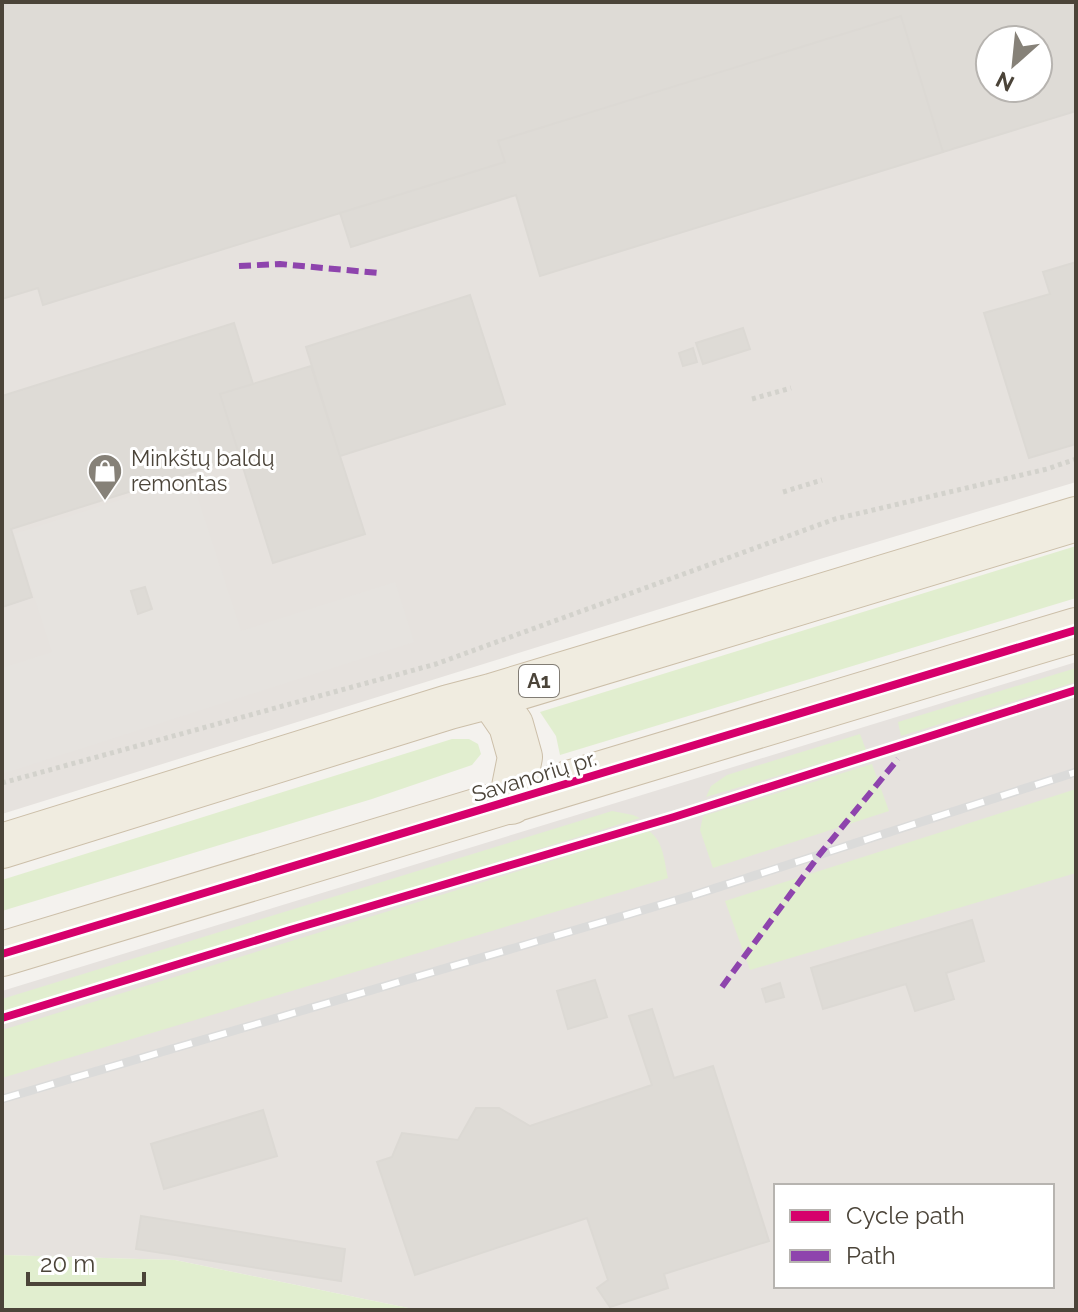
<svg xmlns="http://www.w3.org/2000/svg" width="1078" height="1312" viewBox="0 0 1078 1312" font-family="Raleway,sans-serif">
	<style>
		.industrial { fill: #e6e2de; fill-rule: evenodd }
		.green { fill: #e1eecf }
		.parking { fill: #e6e3df }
		.building { fill: #dedbd6; stroke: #dcd9d4; stroke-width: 2; fill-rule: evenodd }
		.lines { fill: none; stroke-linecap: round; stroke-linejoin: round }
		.trunk-casing { stroke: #ccbfa9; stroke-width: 46 }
		.path { stroke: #d3d2cc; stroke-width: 5; stroke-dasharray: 4 4; stroke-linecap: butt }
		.trunk { stroke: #f0ece0; stroke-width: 44 }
		.rail-casing { stroke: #dbdbda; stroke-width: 9 }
		.rail { stroke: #fff; stroke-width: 6; stroke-dasharray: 18; stroke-linecap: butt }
		.quiet { stroke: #8e44ad; stroke-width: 6; stroke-dasharray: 12 6; stroke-linecap: butt }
		.cycleway-casing { stroke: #fff; stroke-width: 13 }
		.cycleway { stroke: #d6006c; stroke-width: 8 }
		.labels { text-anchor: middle; stroke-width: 6; stroke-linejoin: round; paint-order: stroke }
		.shield { fill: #fff; stroke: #817c74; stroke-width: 2 }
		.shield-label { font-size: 20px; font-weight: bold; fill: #4b4439 }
		.poi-label { font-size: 22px; fill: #4b4439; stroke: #fff; text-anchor: start }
		.street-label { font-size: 22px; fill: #4b4439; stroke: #fff }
	</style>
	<rect width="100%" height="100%" fill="#f4f2ee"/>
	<path class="industrial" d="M2,2H1076V482L820,559L2,814ZM990,40H1038V88H990Z
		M1076,662V1310H418L175,1260L2,1255V991ZM776,1186H1052V1286H776Z"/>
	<path class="green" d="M1076,546V598L560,755L556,736L540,712Z
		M1076,668V682L901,736L898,722Z
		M860,734L866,750L706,797L711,786L727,775Z
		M452,739H469L478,744L481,754L472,765L372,799L2,911V880Z
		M872,764L889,811L713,868L700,830L703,816Z
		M1076,789V873L750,970L725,901Z
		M612,811L633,815L640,818L2,1014V999Z
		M649,831C664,842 664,861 668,878L2,1078V1030Z
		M2,1255L175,1260L418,1310H2Z"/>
	<path class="parking" d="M191,477L241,631L395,582L414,642L2,774V668L52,652L14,534Z"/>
	<path class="building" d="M2,2H1076V111L943,152L901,16L498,141L505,162L43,305L38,288L2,299ZM990,40H1038V88H990Z
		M901,16L943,152L540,276L516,195L351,247L340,213L505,162L498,141Z
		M1076,262V444L1029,458L984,313L1050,294L1043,272Z
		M470,295L505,404L340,456L306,347Z
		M234,323L253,384L220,394L240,457L11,529L32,597L2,607V396Z
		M743,328L750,349L703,364L696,343Z
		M693,348L697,362L683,366L679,353Z
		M311,366L365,534L273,563L220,394Z
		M145,587L152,609L138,614L131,591Z
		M972,920L984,961L946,973L954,999L915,1011L906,984L823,1009L811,968Z
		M595,980L607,1017L568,1029L557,991Z
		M780,983L784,997L766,1002L762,989Z
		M652,1009L674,1078L713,1066L769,1241L664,1274L668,1288L610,1307L597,1288L608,1280L587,1218L415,1275L377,1162L392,1157L402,1133L458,1140L476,1108H499L530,1126L652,1085L629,1016Z
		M263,1110L277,1156L164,1189L151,1144Z
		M141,1216L345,1249L341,1281L136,1249Z"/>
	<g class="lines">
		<defs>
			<path id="trunk" d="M491,696L511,725L520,757L511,802
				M2,846L449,707L491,696L1076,519
				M2,954L1076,630"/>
		</defs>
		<use href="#trunk" class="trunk-casing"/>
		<path class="path" d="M752,399L791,388
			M783,492L822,480
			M2,783L436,664L835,519L1047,469L1076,459"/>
		<use href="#trunk" class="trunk"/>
		<defs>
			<path id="rail" d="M2,1099L694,895L1076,772"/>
		</defs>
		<use href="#rail" class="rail-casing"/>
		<use href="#rail" class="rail"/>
		<path class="quiet" d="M239,266L280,264L379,273
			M722,987L820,854L898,759"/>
		<defs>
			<path id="cycleway" d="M2,954L1076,630
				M2,1018L290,930L674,817L1076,690"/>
		</defs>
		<use href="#cycleway" class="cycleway-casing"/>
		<use href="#cycleway" class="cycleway"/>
	</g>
	<defs>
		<symbol id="shop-pin" viewBox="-11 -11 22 30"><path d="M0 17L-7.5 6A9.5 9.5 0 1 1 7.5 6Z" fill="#868178" stroke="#fff"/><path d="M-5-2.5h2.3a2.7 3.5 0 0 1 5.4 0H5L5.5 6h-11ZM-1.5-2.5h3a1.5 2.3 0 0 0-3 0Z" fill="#fff"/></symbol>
	</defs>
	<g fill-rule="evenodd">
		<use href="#shop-pin" x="85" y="451" width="40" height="54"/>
	</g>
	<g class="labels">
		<rect class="shield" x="519" y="665" width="40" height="32" rx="6"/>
		<g class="shield-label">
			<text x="539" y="688">A1</text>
		</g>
		<g class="poi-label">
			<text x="131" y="466">Minkštų baldų<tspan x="131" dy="25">remontas</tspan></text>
		</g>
		<g class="street-label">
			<text transform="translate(534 776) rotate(-17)" y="8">Savanorių pr.</text>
		</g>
	</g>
	<rect width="1078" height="1312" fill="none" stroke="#4b4439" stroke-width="8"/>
	<rect x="774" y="1184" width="280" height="104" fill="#ffffff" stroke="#b7b4b0" stroke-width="2"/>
	<rect x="790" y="1210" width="40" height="12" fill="#d6006c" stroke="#b7b4b0" stroke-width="2"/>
	<text x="846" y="1224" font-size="24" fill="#4b4439">Cycle path</text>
	<rect x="790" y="1250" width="40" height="12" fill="#8e44ad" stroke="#b7b4b0" stroke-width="2"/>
	<text x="846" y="1264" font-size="24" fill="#4b4439">Path</text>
	<g transform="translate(1014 64) rotate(207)"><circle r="38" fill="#ffffff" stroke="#b7b4b0" stroke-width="2"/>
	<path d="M0-6L14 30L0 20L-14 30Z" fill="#868178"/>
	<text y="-12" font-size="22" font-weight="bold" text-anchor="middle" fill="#4b4439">N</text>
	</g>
	<path d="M28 1272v12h116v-12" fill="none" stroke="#4b4439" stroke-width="4"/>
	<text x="40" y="1272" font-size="24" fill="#4b4439" stroke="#ffffff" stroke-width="6" paint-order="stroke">20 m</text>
</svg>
